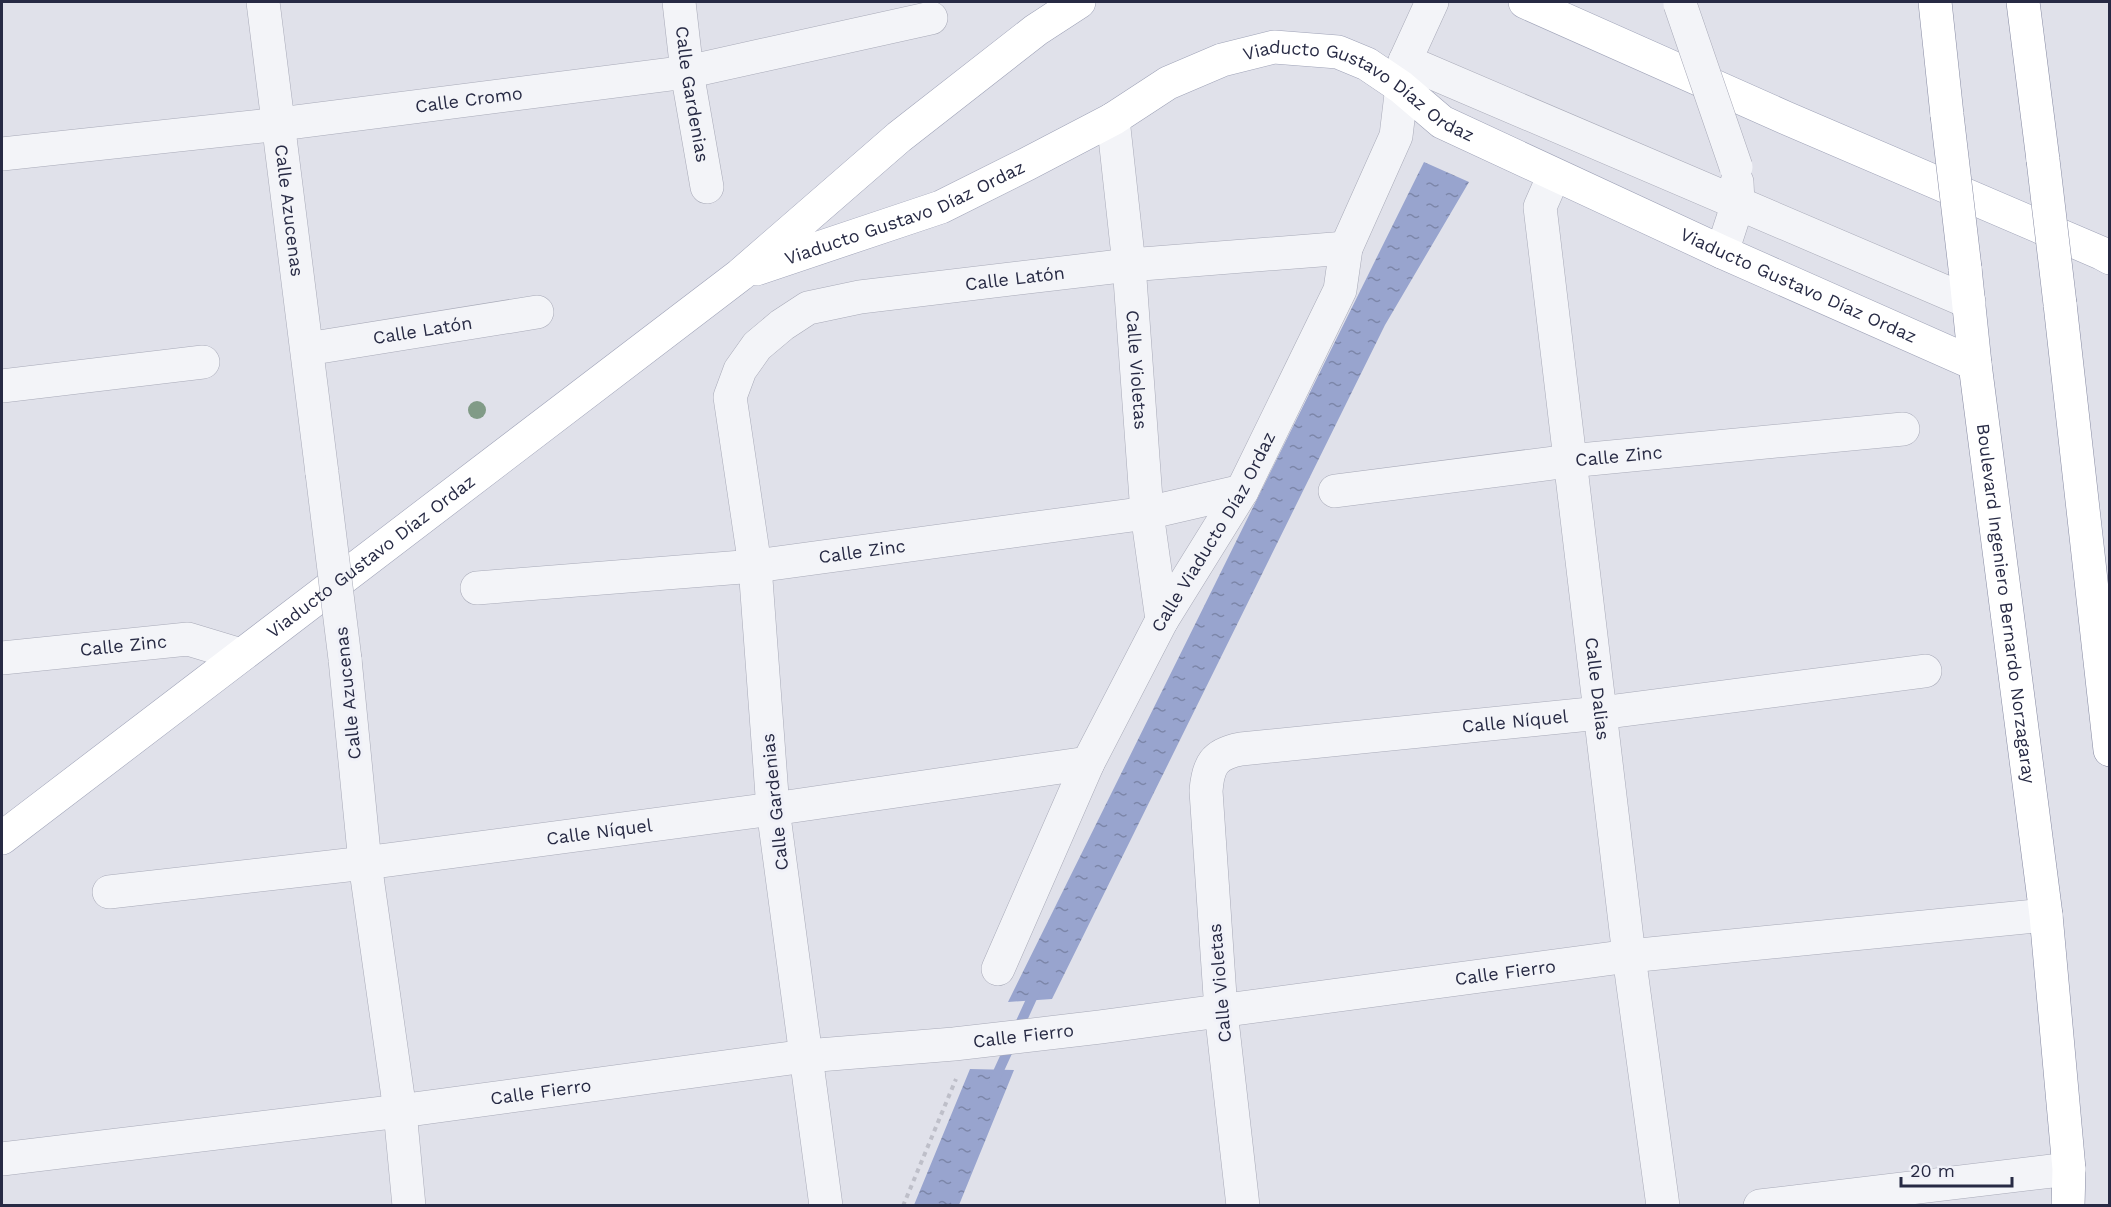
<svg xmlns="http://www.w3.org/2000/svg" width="2111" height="1207" viewBox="0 0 2111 1207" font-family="'Work Sans',sans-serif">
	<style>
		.water { fill: url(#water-ripples) }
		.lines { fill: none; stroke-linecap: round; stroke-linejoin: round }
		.stream { stroke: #98a4ce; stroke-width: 10 }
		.minor-casing { stroke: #a8aab8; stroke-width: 34 }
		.major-casing { stroke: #9ea2b7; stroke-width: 34 }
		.highway-casing { stroke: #868aa2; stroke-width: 34 }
		.path { stroke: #bebfc9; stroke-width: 4; stroke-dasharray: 4.5 4.5; stroke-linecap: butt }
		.minor { stroke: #f3f4f8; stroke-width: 33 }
		.major { stroke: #fff; stroke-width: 33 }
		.highway { stroke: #fff; stroke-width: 33 }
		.minor-bridge-casing { stroke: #a8aab8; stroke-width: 34; stroke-linecap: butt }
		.highway-bridge-casing { stroke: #868aa2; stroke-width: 34; stroke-linecap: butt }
		.minor-bridge { stroke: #f3f4f8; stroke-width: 33 }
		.highway-bridge { stroke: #fff; stroke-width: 33 }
		.tree { fill: #819b87 }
		.labels { text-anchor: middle; stroke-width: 6; stroke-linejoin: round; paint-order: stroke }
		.street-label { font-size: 18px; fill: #272a44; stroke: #f0f1f8 }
	</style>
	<defs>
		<pattern id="water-ripples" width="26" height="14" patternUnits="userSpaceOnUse" patternTransform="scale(1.5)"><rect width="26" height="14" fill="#98a4ce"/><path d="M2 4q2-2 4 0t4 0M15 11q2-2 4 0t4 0" fill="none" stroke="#7c86a9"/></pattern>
	</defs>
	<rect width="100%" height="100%" fill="#e0e1ea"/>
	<path class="water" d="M1424,162L1469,182L1385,325L1052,999L1008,1002Z
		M970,1069L1014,1070L959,1205H914Z"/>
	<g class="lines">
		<path class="stream" d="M994,1081L1036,989"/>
		<defs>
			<g id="minor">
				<path id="s1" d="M263,2L322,473"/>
				<path id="s2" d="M679,2L687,72L707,187"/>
				<path d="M1405,61L1969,302"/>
				<path id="s3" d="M1113,119L1129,265L1147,513L1162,620"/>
				<path id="s4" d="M2,154L280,124L687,72L931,18"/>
				<path id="s5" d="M1554,175L1540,207L1629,956L1663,1206"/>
				<path d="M1722,252L1738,203L1737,182"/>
				<path id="s6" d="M307,349L537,312"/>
				<path d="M2,386L203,362"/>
				<path id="s7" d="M1335,491L1569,461L1903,429"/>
				<path id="s8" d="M477,588L755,566L1147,513L1242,491"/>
				<path id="s9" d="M2,658L188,639L241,655"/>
				<path d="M345,659L365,863L400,1111L409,1206"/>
				<path id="s10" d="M109,892L365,863L773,809L1088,763"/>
				<path id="s11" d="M998,969L1088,763L1162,620L1242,491L1340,290L1346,248L1396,136L1405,61L1432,2"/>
				<path id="s12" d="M2,1159L400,1111L806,1056L954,1044L1100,1027L1629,956L2046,915"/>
				<path id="s13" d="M826,1206L773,809L755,566L730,397L740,370L757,346L782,325L808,308L860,297L1129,265L1346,248"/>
				<path id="s14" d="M1243,1206L1221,1011L1206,791C1208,765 1214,754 1241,749L1600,713L1925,671"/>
				<path d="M1760,1206L2069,1169"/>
			</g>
			<g id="major">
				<path d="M1525,2L1786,118L2101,253L2110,258"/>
				<path id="s15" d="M756,269L941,207L1027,164L1113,119L1168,83L1222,60L1274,47L1338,52L1367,64L1401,87L1442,122L1722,252L1975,364"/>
				<path id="s16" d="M2,838L740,275L899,137L1036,30L1079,2"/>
			</g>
			<g id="highway">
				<path d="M1935,2L1947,115"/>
				<path d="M2023,2L2043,160"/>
				<path id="s17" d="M1965,268L1975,364L2046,915L2069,1169L2068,1206"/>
				<path d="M2060,304L2110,750"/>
			</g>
		</defs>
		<use href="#minor" class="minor-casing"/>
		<use href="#major" class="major-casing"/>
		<use href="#highway" class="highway-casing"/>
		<path class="path" d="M903,1206L956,1079"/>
		<use href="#minor" class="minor"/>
		<use href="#major" class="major"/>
		<use href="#highway" class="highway"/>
		<defs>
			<path id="minor-bridge" d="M1680,4L1736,167
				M322,473L345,659"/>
			<path id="highway-bridge" d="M1947,115L1965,268
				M2043,160L2060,304"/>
		</defs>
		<use href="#minor-bridge" class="minor-bridge-casing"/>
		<use href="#highway-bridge" class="highway-bridge-casing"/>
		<use href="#minor-bridge" class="minor-bridge"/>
		<use href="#highway-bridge" class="highway-bridge"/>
	</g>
	<circle class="tree" cx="477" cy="410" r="9"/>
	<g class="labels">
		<g class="street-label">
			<text dy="6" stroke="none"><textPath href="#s2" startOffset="93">Calle Gardenias</textPath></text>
			<text dy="6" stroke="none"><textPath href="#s15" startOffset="663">Viaducto Gustavo Díaz Ordaz</textPath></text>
			<text dy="6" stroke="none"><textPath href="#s4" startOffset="470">Calle Cromo</textPath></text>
			<text dy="6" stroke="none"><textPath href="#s1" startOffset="210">Calle Azucenas</textPath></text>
			<text dy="6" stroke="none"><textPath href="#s15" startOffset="159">Viaducto Gustavo Díaz Ordaz</textPath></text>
			<text dy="6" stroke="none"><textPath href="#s13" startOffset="1146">Calle Latón</textPath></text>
			<text dy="6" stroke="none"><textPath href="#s15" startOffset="1149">Viaducto Gustavo Díaz Ordaz</textPath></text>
			<text dy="6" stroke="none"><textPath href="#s6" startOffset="117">Calle Latón</textPath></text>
			<text dy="6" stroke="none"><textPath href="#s3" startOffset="252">Calle Violetas</textPath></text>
			<text dy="6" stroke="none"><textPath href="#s7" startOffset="286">Calle Zinc</textPath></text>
			<text dy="6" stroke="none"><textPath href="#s11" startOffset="488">Calle Viaducto Díaz Ordaz</textPath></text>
			<text dy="6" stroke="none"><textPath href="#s8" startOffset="387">Calle Zinc</textPath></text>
			<text dy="6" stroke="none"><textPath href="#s16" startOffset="464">Viaducto Gustavo Díaz Ordaz</textPath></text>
			<text dy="6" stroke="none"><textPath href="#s17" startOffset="338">Boulevard Ingeniero Bernardo Norzagaray</textPath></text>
			<text dy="6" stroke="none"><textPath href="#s9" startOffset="122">Calle Zinc</textPath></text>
			<text dy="6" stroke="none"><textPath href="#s5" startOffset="520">Calle Dalias</textPath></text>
			<text transform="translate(348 693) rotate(-96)" y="6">Calle Azucenas</text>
			<text dy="6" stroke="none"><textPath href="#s14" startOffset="753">Calle Níquel</textPath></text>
			<text transform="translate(775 802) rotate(-96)" y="6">Calle Gardenias</text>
			<text dy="6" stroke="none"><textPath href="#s10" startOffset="494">Calle Níquel</textPath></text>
			<text dy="6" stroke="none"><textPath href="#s12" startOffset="1515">Calle Fierro</textPath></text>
			<text transform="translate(1220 983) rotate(-95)" y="6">Calle Violetas</text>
			<text dy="6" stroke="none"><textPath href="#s12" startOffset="1029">Calle Fierro</textPath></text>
			<text dy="6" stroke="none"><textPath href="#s12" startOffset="543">Calle Fierro</textPath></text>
		</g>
	</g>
	<rect width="2111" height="1207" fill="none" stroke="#272a44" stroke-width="6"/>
	<path d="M1901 1177v9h111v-9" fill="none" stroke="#272a44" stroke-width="3"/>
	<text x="1910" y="1177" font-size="18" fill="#272a44" stroke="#f0f1f8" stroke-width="4.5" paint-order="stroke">20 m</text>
</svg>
